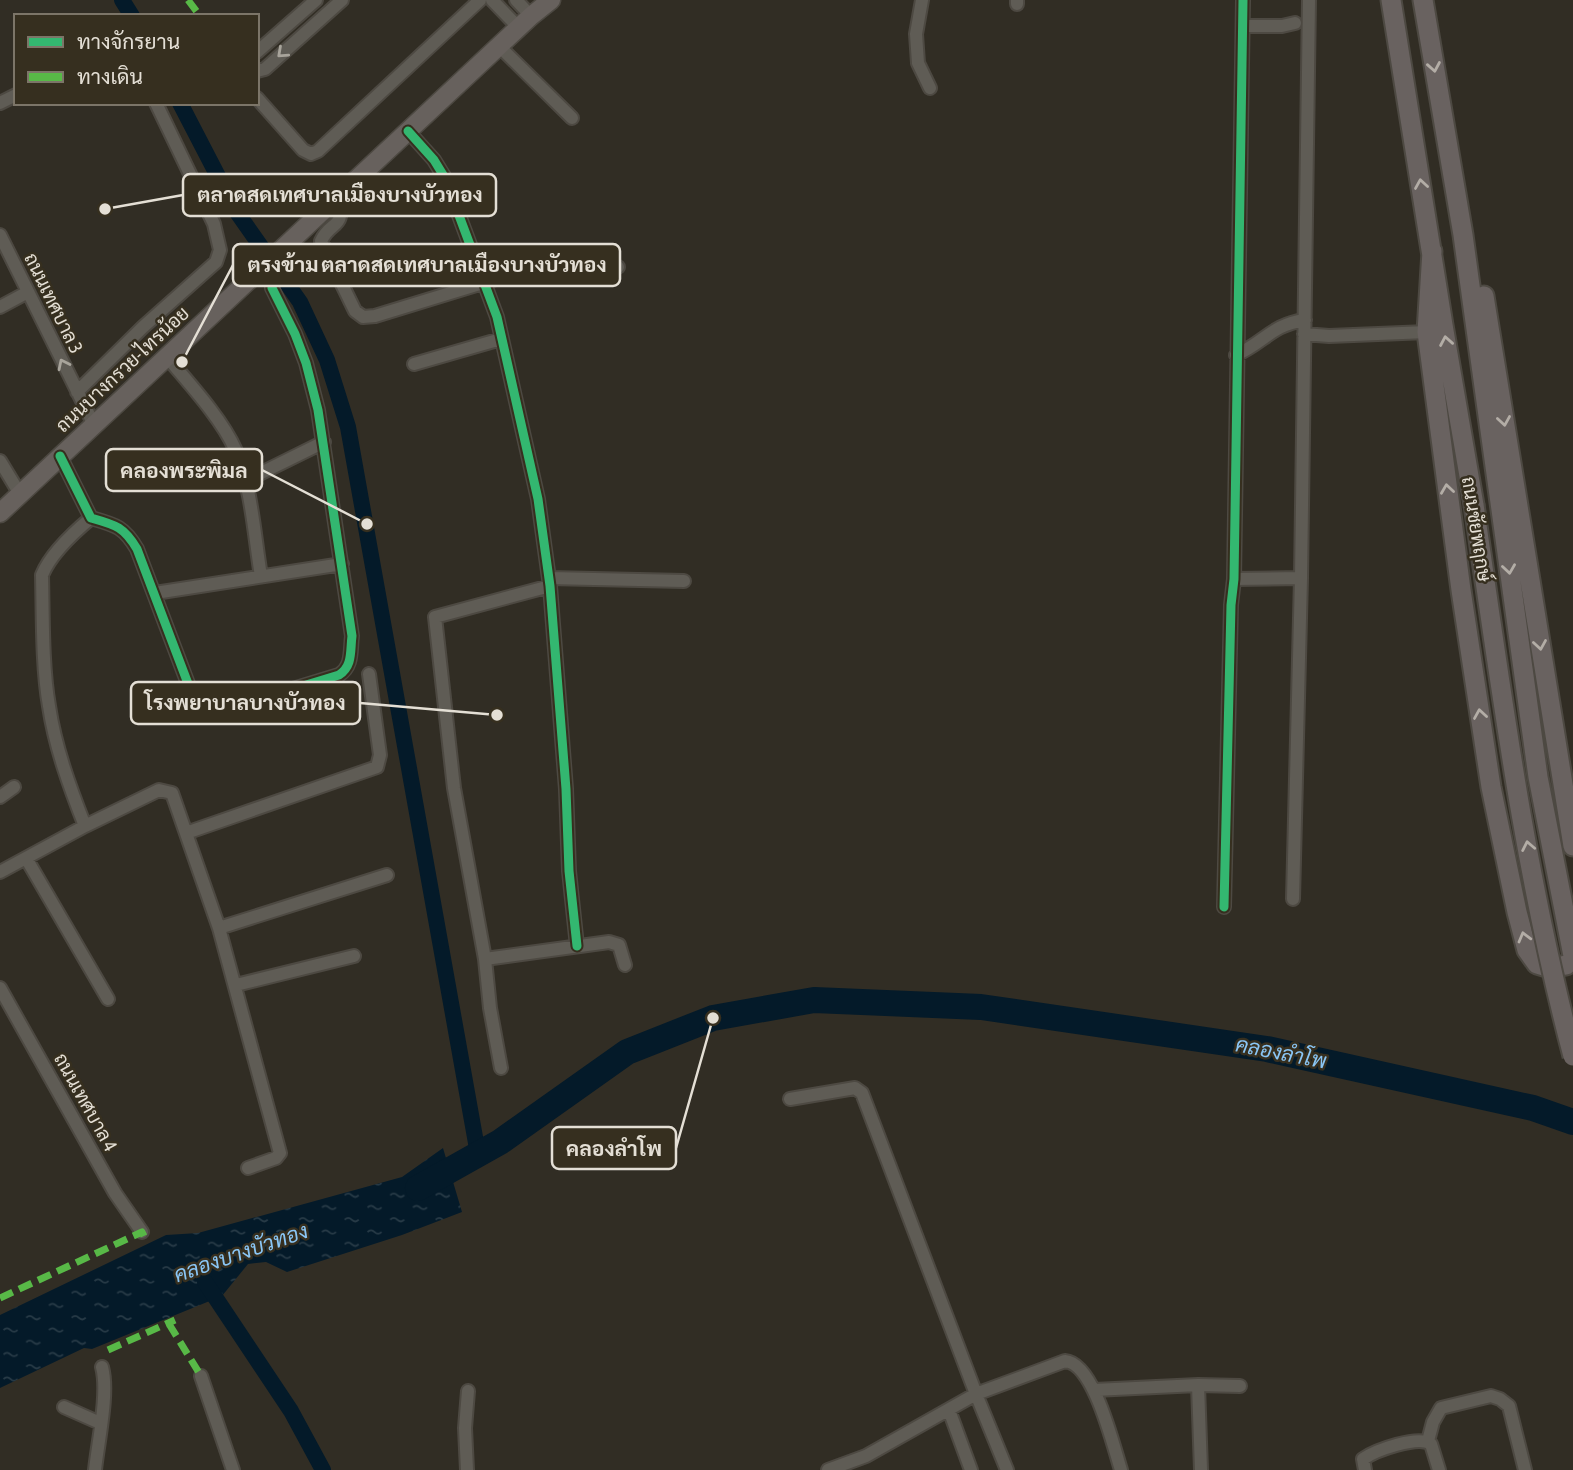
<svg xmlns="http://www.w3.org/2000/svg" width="1573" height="1470" font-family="'Asap Condensed',Sarabun,sans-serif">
  <defs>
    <pattern id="water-ripples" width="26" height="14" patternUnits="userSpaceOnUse" patternTransform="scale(1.75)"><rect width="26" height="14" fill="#041a29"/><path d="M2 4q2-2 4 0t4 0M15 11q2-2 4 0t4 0" fill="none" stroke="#283b47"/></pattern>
  </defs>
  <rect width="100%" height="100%" fill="#312d24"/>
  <path fill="url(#water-ripples)" d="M443,1148L462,1212L402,1235L287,1272L266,1262L248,1264L222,1296L92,1349L84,1348L0,1388V1315L166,1235L198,1233L402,1177Z"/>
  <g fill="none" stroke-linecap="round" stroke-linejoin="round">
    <path stroke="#041a29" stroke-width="16" d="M122,0L132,16
      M180,103L236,211L300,302L327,360L348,427L478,1154
      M205,1282L291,1411L323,1470"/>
    <path stroke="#041a29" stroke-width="26" d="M418,1188L500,1142L627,1052L713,1018L814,1000L981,1007L1267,1049L1533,1108L1573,1122"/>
    <g stroke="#4d4942" stroke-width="16">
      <path id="street" d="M492,0L519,28
        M516,0L531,16
        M922,0L916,34L918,63L930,88
        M1017,4V0
        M1243,26H1282L1295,23
        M499,46L572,118
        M257,52L316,0
        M257,71L265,69L342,0
        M257,98L303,150L311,154L318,151L480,0
        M0,103L16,95
        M408,131L434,160L445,178L497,317L538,499L550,586L566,789L569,871L577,946
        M338,197C346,231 331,219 321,241L355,311L363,317L375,316L532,268L618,267
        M0,235L94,425
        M0,307L28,292
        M1304,334L1329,336L1427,332
        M1236,355C1265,342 1271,325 1305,320
        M167,357C188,382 222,419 235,449C252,488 254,534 261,576
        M414,364L501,339
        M77,392L143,327L216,262L220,250L214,224L156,103
        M60,456L91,518C116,525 124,527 137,549L198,710L202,713L211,714L339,675C353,666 350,651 352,636L318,410L306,363L295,334L272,288
        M0,461L20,494
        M245,481L324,442
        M549,578L684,581
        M1234,579L1301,578
        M155,593L342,564
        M0,797L14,787
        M85,826C70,788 55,747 49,706C42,666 43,616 42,575C51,553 73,533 91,518
        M186,833L377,767L380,755L369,674
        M26,858L108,999
        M0,872L85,826L159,790L172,793L219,928L280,1153L276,1158L248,1168
        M1293,899L1301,578L1309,0
        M1224,907L1231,605L1234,579L1243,0
        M219,928L387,875
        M485,959L609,942L619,945L625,965
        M236,985L354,956
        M0,988L115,1193L142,1232
        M501,1068L490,1008L485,959L454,788L435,617L550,586
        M790,1099L855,1088L862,1093L976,1394L1007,1470
        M201,1376L233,1470
        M1198,1385L1201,1470
        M1094,1390L1198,1385L1240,1386
        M64,1407L100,1423
        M949,1410L971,1470
        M1428,1441L1433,1422L1441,1408L1491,1396L1500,1399L1509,1406L1525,1470
        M95,1470C98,1441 109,1393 102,1367
        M467,1470L465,1428L468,1391
        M828,1470L866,1456L976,1394L1065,1361C1094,1363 1113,1445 1121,1470
        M1365,1470L1363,1459C1376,1450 1418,1435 1431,1444L1439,1470"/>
    </g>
    <g stroke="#4d4942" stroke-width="21">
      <path id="secondary" d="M0,513L531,16L551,0"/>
    </g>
    <g stroke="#4d4942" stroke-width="23">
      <path id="primary" d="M1391,0L1443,325L1474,505
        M1423,0L1463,235L1538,777L1573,956
        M1432,251L1427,332L1461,590L1491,787L1517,912L1527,950L1537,964L1550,968L1566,965
        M1484,296L1573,846"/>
    </g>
    <use href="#street" stroke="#5f5c55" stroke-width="12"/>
    <use href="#secondary" stroke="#67615d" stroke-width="18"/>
    <use href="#primary" stroke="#696260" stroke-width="19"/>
    <g stroke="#4d4942" stroke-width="23" stroke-linecap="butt">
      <path id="primary-bridge" d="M1474,505C1501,689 1525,876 1573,1056"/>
    </g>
    <use href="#primary-bridge" stroke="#696260" stroke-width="19"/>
    <path stroke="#58b947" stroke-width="7" stroke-dasharray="14 7" stroke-linecap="butt" d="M188,0L200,16
      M0,1298L142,1232L144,1236
      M169,1324L201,1376
      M108,1350L175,1320"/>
    <g stroke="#362f1f" stroke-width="13">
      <path id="cycleway" d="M408,131L434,160L445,178L497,317L538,499L550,586L566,789L569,871L577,946
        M60,456L91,518C116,525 124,527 137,549L198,710L202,713L211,714L339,675C353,666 350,651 352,636L318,410L306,363L295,334L272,288
        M1224,907L1231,605L1234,579L1243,0"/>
    </g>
    <use href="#cycleway" stroke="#33b770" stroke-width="9"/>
  </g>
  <defs><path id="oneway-chevron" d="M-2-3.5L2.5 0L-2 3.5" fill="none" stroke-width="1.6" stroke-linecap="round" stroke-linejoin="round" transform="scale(1.75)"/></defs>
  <g stroke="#a8a49b">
    <use href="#oneway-chevron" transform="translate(282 53) rotate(138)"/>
    <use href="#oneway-chevron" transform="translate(63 364) rotate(-116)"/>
  </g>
  <g stroke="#b3ada6">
    <use href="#oneway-chevron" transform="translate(1434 67) rotate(80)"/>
    <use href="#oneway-chevron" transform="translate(1421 184) rotate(-99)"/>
    <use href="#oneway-chevron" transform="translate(1446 341) rotate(-100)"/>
    <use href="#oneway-chevron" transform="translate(1504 421) rotate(81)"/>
    <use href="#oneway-chevron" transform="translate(1447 489) rotate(-98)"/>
    <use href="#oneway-chevron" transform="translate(1509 569) rotate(82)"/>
    <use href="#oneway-chevron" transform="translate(1540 645) rotate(81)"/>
    <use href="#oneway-chevron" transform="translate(1480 714) rotate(-99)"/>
    <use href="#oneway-chevron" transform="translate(1528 846) rotate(-101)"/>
    <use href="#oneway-chevron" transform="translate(1524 937) rotate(-105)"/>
  </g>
  <g text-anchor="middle" stroke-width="5" stroke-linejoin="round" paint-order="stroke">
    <g font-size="19" fill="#e4dfd5" stroke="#362f1f">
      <text transform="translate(54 303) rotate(64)" y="7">ถนนเทศบาล 3</text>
      <text transform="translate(122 369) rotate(-43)" y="7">ถนนบางกรวย-ไทรน้อย</text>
      <text transform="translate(1477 529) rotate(81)" y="7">ถนนชัยพฤกษ์</text>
      <text transform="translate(86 1102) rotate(61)" y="7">ถนนเทศบาล 4</text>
    </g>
    <g font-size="21" font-style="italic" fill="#8ac6f5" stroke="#362f1f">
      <text transform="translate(1281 1053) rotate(11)" y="7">คลองลำโพ</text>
      <text transform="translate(241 1253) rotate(-19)" y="7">คลองบางบัวทอง</text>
    </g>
  </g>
  <path fill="none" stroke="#e4dfd5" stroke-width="2.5" d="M105 209L183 195M182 362L233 265M367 524L262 470M497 715L360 703M713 1018L676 1148"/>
  <g fill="#e4dfd5" stroke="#362f1f" stroke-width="2.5">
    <circle cx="105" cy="209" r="7"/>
    <circle cx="182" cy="362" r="7"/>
    <circle cx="367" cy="524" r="7"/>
    <circle cx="497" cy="715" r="7"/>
    <circle cx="713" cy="1018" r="7"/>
  </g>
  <g fill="#362f1f" stroke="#e4dfd5" stroke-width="2.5">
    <rect x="183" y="174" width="313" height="42" rx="7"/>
    <rect x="233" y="244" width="387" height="42" rx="7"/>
    <rect x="106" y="449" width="156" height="42" rx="7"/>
    <rect x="131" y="682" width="229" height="42" rx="7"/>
    <rect x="552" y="1127" width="124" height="42" rx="7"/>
  </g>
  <g font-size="21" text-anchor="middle" font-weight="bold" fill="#e4dfd5">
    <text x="340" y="202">ตลาดสดเทศบาลเมืองบางบัวทอง</text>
    <text x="427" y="272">ตรงข้าม ตลาดสดเทศบาลเมืองบางบัวทอง</text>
    <text x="184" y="478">คลองพระพิมล</text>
    <text x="245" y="710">โรงพยาบาลบางบัวทอง</text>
    <text x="614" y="1156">คลองลำโพ</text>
  </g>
  <rect x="14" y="14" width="245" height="91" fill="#362f1f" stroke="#7c7568" stroke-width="2"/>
  <rect x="28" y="37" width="35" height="10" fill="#33b770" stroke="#7c7568" stroke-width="2"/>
  <text x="77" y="49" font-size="21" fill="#e4dfd5">ทางจักรยาน</text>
  <rect x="28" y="72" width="35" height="10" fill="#58b947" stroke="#7c7568" stroke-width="2"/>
  <text x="77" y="84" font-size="21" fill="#e4dfd5">ทางเดิน</text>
</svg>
